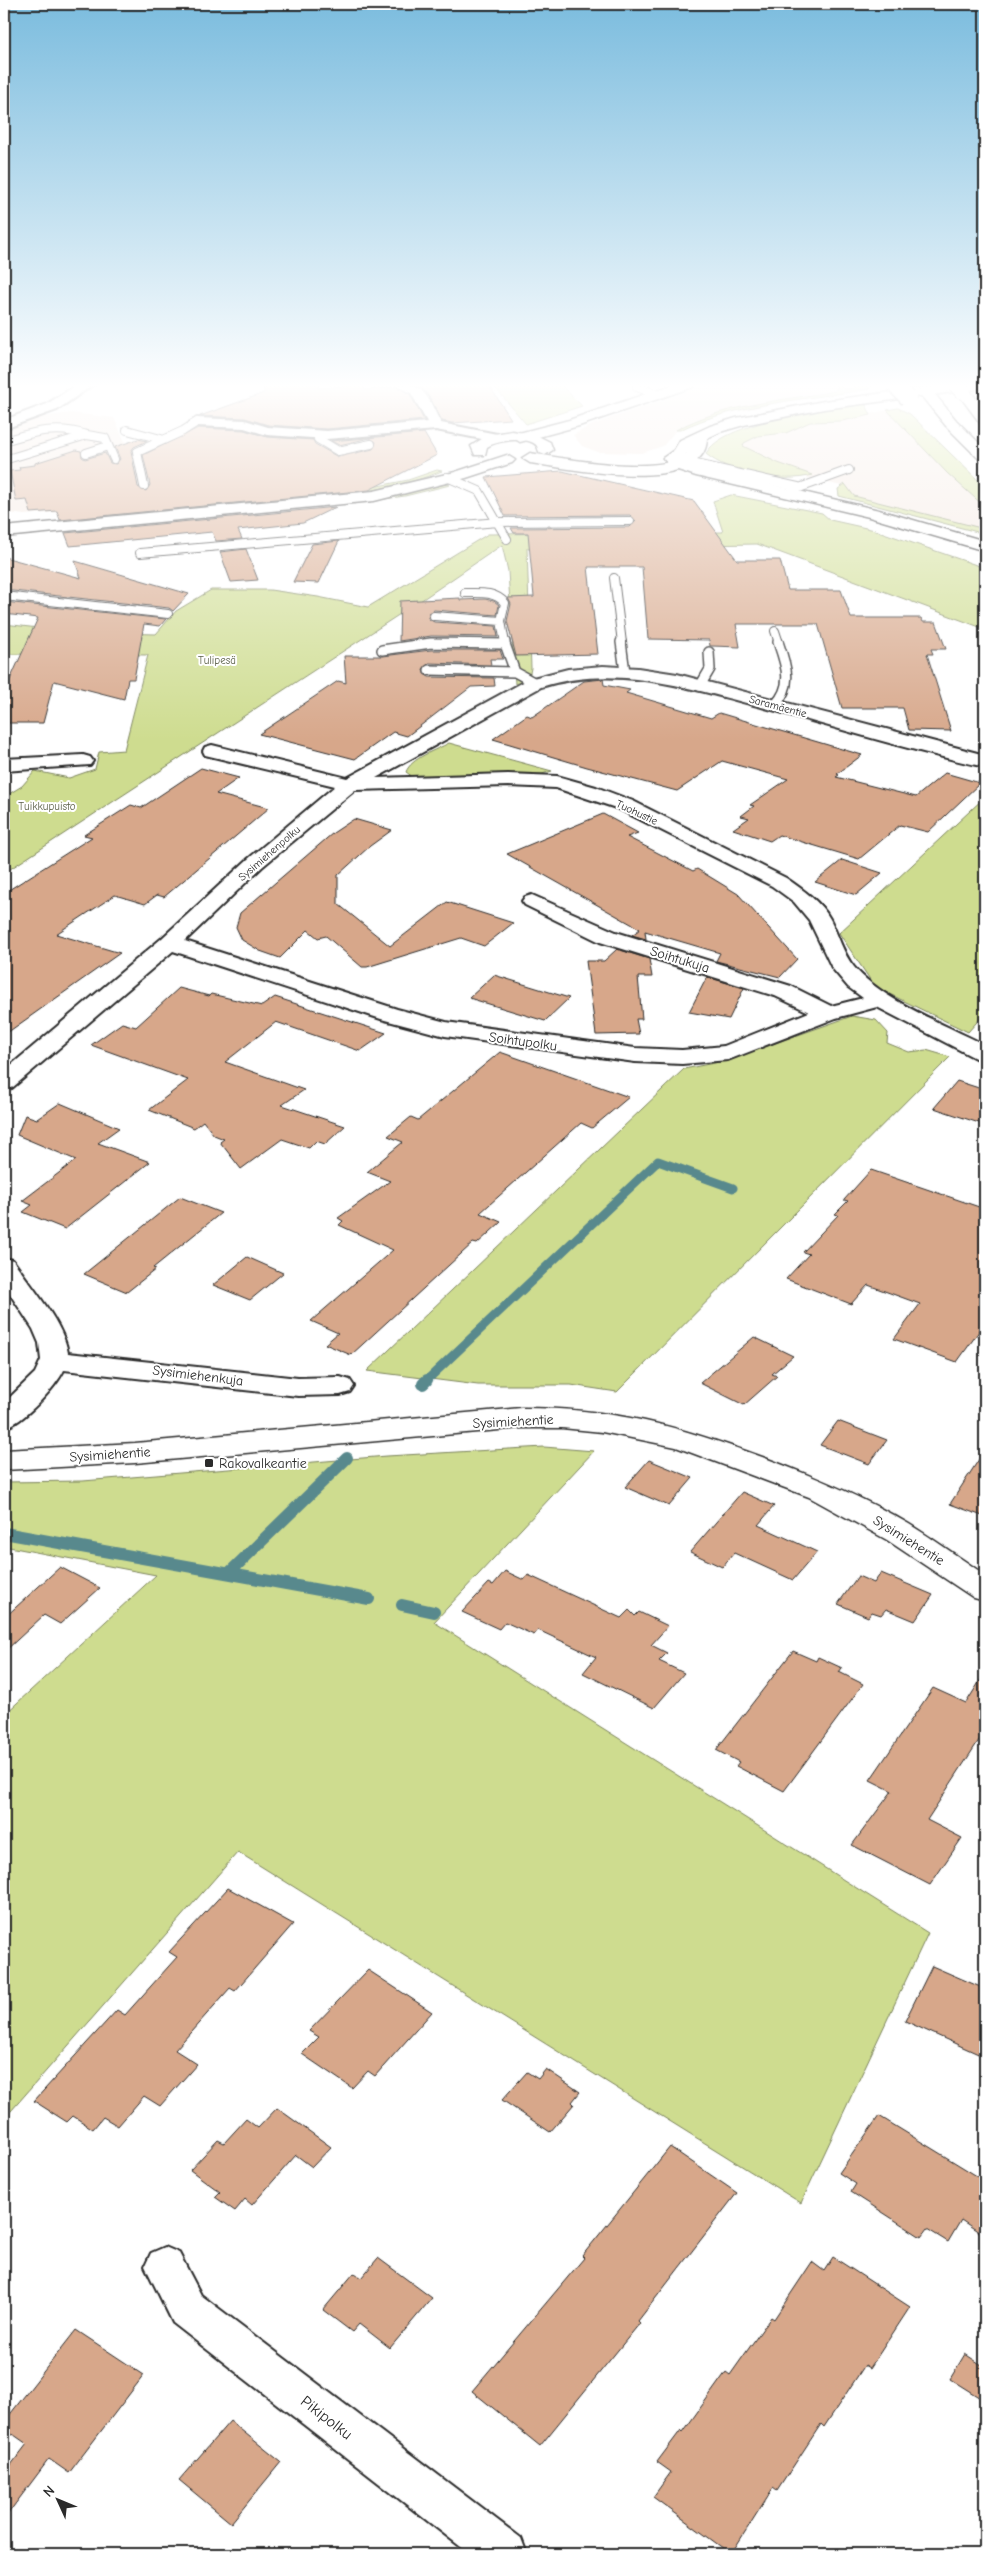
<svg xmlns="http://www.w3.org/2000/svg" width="989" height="2558" font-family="'Comic Neue',sans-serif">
  <rect width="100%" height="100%" fill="#fff"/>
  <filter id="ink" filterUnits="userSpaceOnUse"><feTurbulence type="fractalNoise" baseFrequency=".02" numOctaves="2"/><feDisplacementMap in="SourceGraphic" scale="10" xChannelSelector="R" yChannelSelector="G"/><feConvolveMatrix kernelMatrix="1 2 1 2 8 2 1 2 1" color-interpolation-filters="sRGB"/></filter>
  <g filter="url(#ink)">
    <path fill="#f3e5dc" d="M709,384H838L836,391L693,421L676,430L663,446L642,453L598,452L582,446L573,435L594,424Z
      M887,410L947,473L985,507V529L854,496L845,484L841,486L805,477L812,475L778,463L742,446L744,443L758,436L786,433L810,422L842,421Z
      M71,413L114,418L133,459L110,464L124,507L24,515L4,512V429L41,417Z"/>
    <path fill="#cedc8f" stroke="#7c845d" d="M492,384H560L582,406L526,424Z
      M847,384H869L871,385L869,389C810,399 732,404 680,430H676C720,405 786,400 836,391L838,385L845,389L865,386Z
      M860,404L866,405L871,415L842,421L810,422L786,433L758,436L744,443L743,446L778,463L812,475C784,484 728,473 706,454C721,422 826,410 860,404Z
      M898,408L910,414L985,487V507L947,473L887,410Z
      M437,470L442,471C388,493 329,496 273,501C208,507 143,513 78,518L72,517L373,487L408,480Z
      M446,484L450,485L405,496L371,501L175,521L174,519L388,497Z
      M845,484L854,496L985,529V534L839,496L838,489Z
      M731,495L822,513L830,520L875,530L985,568V629L757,544L527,548L531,668L529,678L515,684L508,571L502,545L426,597L4,873V797L22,786L35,771L69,778L95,769L99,752L124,750L148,655L4,654V624L73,632L156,634L176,611L211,590H270L318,597L368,607L488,534L723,532L713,501Z
      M449,743L552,771L542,774L413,777L406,772C411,758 436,750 449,743Z
      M985,797V1013L968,1032L875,987L839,933Z
      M852,1016L876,1020L888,1033L887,1043L909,1052L926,1050L950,1057L617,1392L571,1385H478L367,1371L684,1069L724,1061Z
      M544,1447L594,1451L434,1622L928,1933L801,2203L238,1852L4,2119V1715L156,1575L4,1546V1482L83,1481L387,1456Z"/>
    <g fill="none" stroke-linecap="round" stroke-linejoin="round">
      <path stroke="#59898d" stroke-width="9" d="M426,1381L658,1161L733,1188"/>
      <path stroke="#59898d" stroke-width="12" d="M423,1384L427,1380
        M4,1533L369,1599
        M229,1573L347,1458
        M402,1605L434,1612"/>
    </g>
    <path fill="#d7a78a" stroke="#2b2b2b" d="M263,384H319L318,388L362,385L365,390L397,387L410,394L424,420L327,429L268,425L245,418L200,416L264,393Z
      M450,384H488L511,419L452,423L442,421L430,398L418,386Z
      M198,428L244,430L267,437L313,440L315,444L338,457L373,449L376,442L370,438L339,445L331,441L424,433L437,455L369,490L60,520L57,511L31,513L27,500L16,501L10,471L20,470L19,467L35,465V463L76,450L81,451L82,457L85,459L105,453L110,463L116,464L120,459L115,447L138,439L147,441L134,447L131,451L138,487L146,491L150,485L143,455Z
      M562,471L694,501L737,560H780L788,590H841L851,618H921L923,622H936L946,649H931L933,654H927L951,731L909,730L903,708H842L818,624H736L740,647L712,646H710L709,640L648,639L642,567H588L598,654L516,656L507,621L511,604L508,598L534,597L528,533H514L511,528L630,527L636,521L630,515L505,516L486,477Z
      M336,507L303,523L238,530L242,539L216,541L212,532L70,546L65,533Z
      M339,541L319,583L293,582L312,544Z
      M246,549L258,580L231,582L220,552Z
      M4,557L81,578L75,561L189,594L173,611L169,608L4,590Z
      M460,598V600L485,599L494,601L499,605L497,615L434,610L429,613V619L434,622L496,626L498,637L431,636L399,641L400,601Z
      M4,602L166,619L160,626L144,624L134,679H128L124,699L54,681L43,723H4V693L38,618L4,614Z
      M431,650H500L503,659H490L491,665L429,663L423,669L424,674L429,677L494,678L495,686L471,687L407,736L393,732L355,759L259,734L338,681L346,683L344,656H383Z
      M603,679L604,685L630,690L626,693L711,718L719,713L862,755L837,774L839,775L836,777L916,797L945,773L980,783L928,832L900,825L859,859L779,835L770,841L733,829L749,818L741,816L754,806L750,805L788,779L722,761L677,791L587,767L493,739L527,715L532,717L584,681Z
      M201,768L239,778L216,794L269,808L164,897L157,895L145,904L115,895L56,934L120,953L4,1035V893L92,837L84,835L131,805L141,808Z
      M603,814L638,833L627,837L693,871L697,869L738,894L797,959L780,977L716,961L720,953L645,931L646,939L632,935L640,929L507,854Z
      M354,819L392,830L370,846L338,875V904L390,946L447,902L513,923L484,946L461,938L367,967H362L326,936L318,938L308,930L280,958L260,951L242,940L236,927L240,913L333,833Z
      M842,860L882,873L856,895L815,882Z
      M617,949L649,959L652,977H638L642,1019H636L639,1034L596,1035L586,961H604Z
      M494,975L569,998L545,1021L469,998Z
      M707,977L744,988L729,1019L689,1012Z
      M179,988L209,996L211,994L262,1006L275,997L386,1033L360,1051L276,1022L225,1062L304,1090L282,1105L345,1126L325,1144L316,1141L309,1148L282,1139L241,1169L220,1142L224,1139L214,1135L203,1121L194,1128L149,1110L188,1080L91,1045L122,1023L136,1027Z
      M500,1052L629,1097L592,1128L581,1123L480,1213L501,1222L477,1244L473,1243L351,1355L325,1344L338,1333L311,1321L393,1250L339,1225L343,1221L338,1218L390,1181L367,1172L403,1142L388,1136L411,1117L418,1120Z
      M957,1081L985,1090V1125L934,1108Z
      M60,1103L119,1128L98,1143L150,1162L65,1229L23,1212L32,1205L22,1201L76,1160L17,1135L25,1115L37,1119Z
      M871,1170L985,1209V1323L957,1362L894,1339L920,1304L868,1285L851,1304L786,1279L809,1254L803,1252L838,1215L835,1214L848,1201L844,1200Z
      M180,1197L221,1213L153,1268L156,1269L127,1292L84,1274Z
      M247,1257L283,1273L250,1300L213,1285Z
      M754,1337L793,1356L772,1374L777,1376L744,1405L700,1383Z
      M838,1421L887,1440L869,1464L820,1445Z
      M985,1450V1517L950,1504Z
      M649,1460L693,1478L669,1506L625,1487Z
      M742,1492L774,1506L758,1525L817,1552L793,1580L734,1553L722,1567L690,1552Z
      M60,1567L100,1588L60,1624L44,1615L4,1652V1618Z
      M505,1571L524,1580L528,1575L621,1618L629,1610L635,1616L639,1612L668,1626L651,1645L667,1653L659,1661L684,1673L654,1708L583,1673L596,1657L538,1630L534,1635L505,1622L499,1629L462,1612L489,1583L493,1585Z
      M881,1573L933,1595L915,1621L886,1609L881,1615L872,1612L868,1617L838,1604L858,1576L874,1583Z
      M793,1651L816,1661L818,1657L842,1668L839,1672L863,1684L784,1791L736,1766L739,1762L716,1750Z
      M985,1673V1731L927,1820L962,1838L930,1885L852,1845L892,1791L870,1780L933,1688L966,1703Z
      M228,1888L293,1924L235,1991L230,1988L175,2050L197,2064L160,2106L144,2096L118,2126L103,2117L93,2129L73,2116L67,2122L34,2101L117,2010L125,2015L177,1957L169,1952Z
      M932,1966L985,1989V2057L905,2021Z
      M368,1970L432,2012L375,2076L368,2071L352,2088L302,2054L319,2037L309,2031Z
      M546,2069L580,2092L572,2102L574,2104L550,2132L502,2100L527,2072L538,2079Z
      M277,2108L331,2147L312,2167L296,2155L252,2205L245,2199L235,2211L215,2197L220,2192L190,2170L218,2140L224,2143L246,2119L258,2128Z
      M879,2116L985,2181V2236L961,2220L948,2242L927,2229L921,2237L851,2192L856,2184L839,2173Z
      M670,2147L737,2193L638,2321L640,2323L540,2446L472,2391L584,2258L582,2256Z
      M833,2257L910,2307L870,2368L865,2365L824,2427L821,2424L777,2491L773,2488L731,2554L653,2497L671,2472L657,2462L681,2430L683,2432L726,2372L730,2375L771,2317L774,2319L812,2262L824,2271Z
      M378,2258L432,2298L390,2348L359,2324L352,2332L323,2310L354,2273L361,2278Z
      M76,2330L144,2375L69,2473L49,2459L4,2519V2474L27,2444L4,2428V2422Z
      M965,2354L985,2367V2401L950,2379Z
      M230,2421L281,2462L231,2523L179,2480Z"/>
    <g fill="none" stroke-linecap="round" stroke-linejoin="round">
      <g stroke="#2b2b2b" stroke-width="10">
        <path id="service-far1" d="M637,387L657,394
          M127,430L161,439
          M319,435L318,439L338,451L371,444
          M4,441C33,432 57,425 87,435
          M86,453L108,446
          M674,459L798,487
          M4,460L87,435L105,438L114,459
          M447,477L479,491L507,539
          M144,486L137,452L183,431L197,422
          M791,491L849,470
          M140,553L498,522L630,521
          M614,578L622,643
          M465,593C480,593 494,591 505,603L501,621
          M4,596L168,614
          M434,616L501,621L505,643
          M775,631L779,643"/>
      </g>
      <g stroke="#2b2b2b" stroke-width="12">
        <path id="service" d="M505,642V644
          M621,642L625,672
          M382,650L431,643L505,644L515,672
          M429,670L515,672L535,683
          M700,686L710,669L709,652
          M775,705C794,685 786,665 778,642"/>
      </g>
      <g stroke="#2b2b2b" stroke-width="4">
        <path id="minor" d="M78,384H94L57,410L4,429V420L47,404Z
          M395,384C426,382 428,399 441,423L497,434L504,438L497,442L436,430L327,439L267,435L244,428L197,426L190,422L197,418L245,420L268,427L327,431L427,422L411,393Z
          M603,666L638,668L677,674L985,755V767C911,751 838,728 765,708C691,689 617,663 541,687L376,778L508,774L557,776L596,787L633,801L786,878C802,889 821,902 830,919C838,934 843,954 854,967C883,1001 946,1025 985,1045V1061L977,1059L877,1007L836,1018L728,1060L682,1064L635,1062L445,1036L381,1019L173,951L12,1088L4,1090V1071L162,938L248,859L335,786L205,755L203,751L205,747L212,745L347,778L529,679L568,669ZM508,786L556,788L619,809L772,886L794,902L809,920L832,968L848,987L863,998L831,1006L791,986L616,932L532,895L525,897L522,901L525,905L600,942L775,996L809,1012L724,1046L682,1050L635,1048L446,1022L397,1009L185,941L262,867L355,790Z
          M83,755L90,757L93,761L90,765L4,771V759Z
          M4,1258L13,1260C30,1285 64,1324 68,1353L298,1378L340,1377L350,1380L354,1386L350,1392L340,1395L298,1396L64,1370C56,1387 22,1424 4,1428V1403L35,1373L41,1360L39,1343L33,1329L4,1285Z
          M165,2247L179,2253L201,2295L521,2538L527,2554H470L173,2323L145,2266L151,2253Z"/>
      </g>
      <g stroke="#2b2b2b" stroke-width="3">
        <path id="tertiary" d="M675,384H695L693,387L579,426L520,442L512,437L515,434L569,420Z
          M521,1408C614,1408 678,1426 765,1458C815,1477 863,1497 909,1524C935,1540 960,1558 985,1575V1601L974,1598L887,1540L809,1497L676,1447L602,1432L562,1428H521L135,1463L4,1470V1450L135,1443Z"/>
      </g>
      <g stroke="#2b2b2b" stroke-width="3">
        <path id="secondary" d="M512,431L536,435L550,442L553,450L545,455L540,453C538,451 538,448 537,446C528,435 496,441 487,447L485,455H475L471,446L488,435Z
          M699,432L707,437C708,498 565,468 530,463L522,458L530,453C563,458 662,477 686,454L691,437Z
          M507,455L515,460L512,463L466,478L374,501L4,537V527L374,491L455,472Z"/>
      </g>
      <g stroke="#2b2b2b" stroke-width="3">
        <path id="primary" d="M952,384H985V388L824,409L744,425L720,432L691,446L685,456L676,461H666L663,458L674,450L680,440L710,426L736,418L824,401Z"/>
      </g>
      <g stroke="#2b2b2b" stroke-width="3">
        <path id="motorway" d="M963,387L968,388L985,410V424L980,423L956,391Z
          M928,391L933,392L956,420L985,449V462L980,460L946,426L923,398L921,395L923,392Z
          M671,453L676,455L684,462L707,469L879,510L985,541V551L869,517L696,476L672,468L663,458Z"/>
      </g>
      <use href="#service-far1" stroke="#fff" stroke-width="8"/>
      <use href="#service" stroke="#fff" stroke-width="9"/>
      <use href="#minor" fill="#fff" fill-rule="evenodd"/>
      <use href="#tertiary" fill="#fff" fill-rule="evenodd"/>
      <use href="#secondary" fill="#fff" fill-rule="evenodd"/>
      <use href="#primary" fill="#fff" fill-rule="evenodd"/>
      <use href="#motorway" fill="#fff" fill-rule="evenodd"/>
      <g stroke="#2b2b2b" stroke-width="19" stroke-linecap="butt">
        <path id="motorway-bridge" d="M894,384L908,398
          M956,384L963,391"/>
      </g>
      <use href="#motorway-bridge" stroke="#fff" stroke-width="16"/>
    </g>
  </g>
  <linearGradient id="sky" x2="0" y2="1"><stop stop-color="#7bbcde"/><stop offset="0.52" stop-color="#fff"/><stop offset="1" stop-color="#fff" stop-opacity="0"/></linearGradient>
  <rect width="989" height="742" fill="url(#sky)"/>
  <rect fill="#2b2b2b" stroke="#fff" stroke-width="2" x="204" y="1458" width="10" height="10" rx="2.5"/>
  <g text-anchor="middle" stroke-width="4" stroke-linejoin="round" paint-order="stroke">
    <g font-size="11" fill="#5c6049" stroke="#fff">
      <text x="217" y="664">Tulipesä</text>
      <text x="47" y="810">Tuikkupuisto</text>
    </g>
    <g font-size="11" fill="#2b2b2b" stroke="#fff">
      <text transform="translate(778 706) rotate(15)" y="4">Saramäentie</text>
      <text transform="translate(637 812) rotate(25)" y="4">Tuohustie</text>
      <text transform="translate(269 853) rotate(-41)" y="4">Sysimiehenpolku</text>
    </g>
    <g font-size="14" fill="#2b2b2b" stroke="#fff">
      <text transform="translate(680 959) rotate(17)" y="5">Soihtukuja</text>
      <text transform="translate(523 1041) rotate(8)" y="5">Soihtupolku</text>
      <text transform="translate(198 1375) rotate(7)" y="5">Sysimiehenkuja</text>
      <text transform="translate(513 1421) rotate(-3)" y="5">Sysimiehentie</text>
      <text transform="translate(110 1454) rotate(-4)" y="5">Sysimiehentie</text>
      <text transform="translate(909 1540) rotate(32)" y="5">Sysimiehentie</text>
    </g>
    <g font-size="14" fill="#2b2b2b" stroke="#fff" text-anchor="start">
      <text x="219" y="1468">Rakovalkeantie</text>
    </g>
    <g font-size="16" fill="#2b2b2b" stroke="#fff">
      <text transform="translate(327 2417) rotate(38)" y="6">Pikipolku</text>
    </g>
  </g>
  <rect width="989" height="2558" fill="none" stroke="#fff" stroke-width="20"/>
  <rect x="10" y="10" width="969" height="2538" fill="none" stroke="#2b2b2b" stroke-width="2" filter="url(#ink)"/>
  <g transform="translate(58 2500) rotate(314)" stroke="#ffffff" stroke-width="4" paint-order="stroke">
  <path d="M0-4L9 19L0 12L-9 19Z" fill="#2b2b2b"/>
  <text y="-8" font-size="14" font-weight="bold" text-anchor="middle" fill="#2b2b2b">N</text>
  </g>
</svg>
